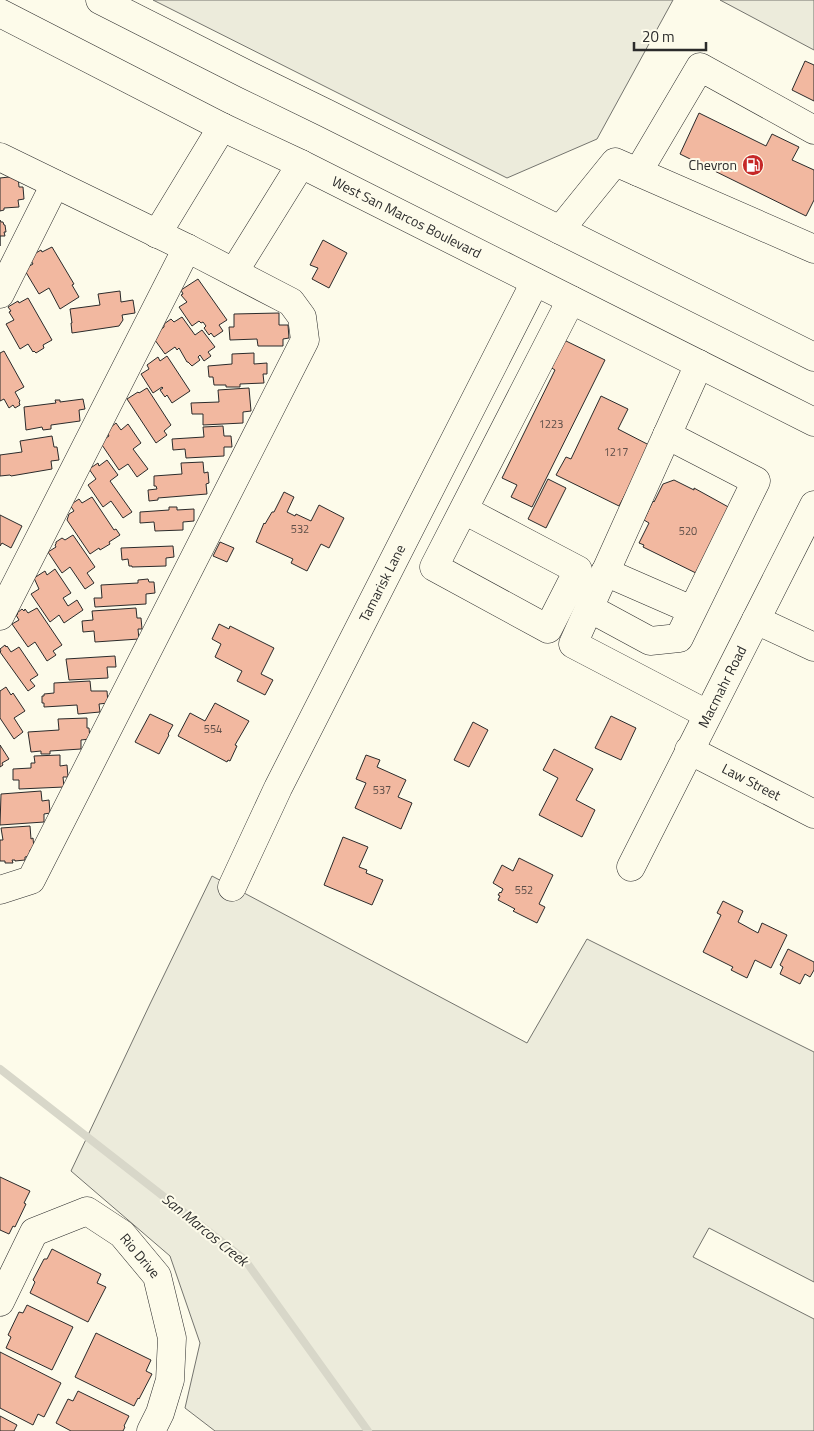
<svg xmlns="http://www.w3.org/2000/svg" width="814" height="1431" font-family="'Titillium Web',sans-serif">
  <rect width="100%" height="100%" fill="#fdfbea"/>
  <path fill="#ecebdb" stroke="#74746e" d="M153,0H673L597,139L507,178Z
    M720,0H814V50Z
    M212,876L527,1043L587,939L814,1052V1282L709,1228L693,1257L814,1319V1431H215L185,1408L200,1343L170,1256L71,1171L150,1004Z"/>
  <g fill="none" stroke-linecap="round" stroke-linejoin="round">
    <path stroke="#d8d7c9" stroke-width="8" d="M0,1069L245,1260L368,1431"/>
  </g>
  <path fill="#f2b8a0" stroke="#2b2b2b" d="M805,61L814,65V101L792,90Z
    M699,113L766,146L772,134L799,147L792,160L814,170V200L806,216L680,154Z
    M18,176L19,187H23L24,199L18,200L19,207L4,208V210L0,211V178Z
    M0,220L1,222H3L4,225H5L6,232H4L5,236H0V246Z
    M323,240L347,253L329,288L312,279L318,268L310,265Z
    M52,247L74,284L72,285L79,297L60,309L49,288L39,294L24,269L33,264L29,257L41,250L42,252Z
    M198,279L227,320L219,325L223,331L214,337L211,333L209,335L204,328L206,326L203,322L201,323L199,321L192,326L179,307L187,302L181,295L183,294L181,290Z
    M120,291L121,302L133,300L135,313L122,315L123,320L119,326L72,333L71,323H72L70,309L100,305L98,294Z
    M28,298L52,340L43,345L44,348L36,353L34,351L33,352L28,344L20,349L6,324L14,320L9,312L11,311L8,307L18,301L19,303Z
    M279,313V325H288L289,338L283,339V346H258L257,339L230,340L229,327H234V314Z
    M182,317L195,335L202,330L215,347L208,352L211,356L204,361L200,355L198,357L200,360L192,366L188,362H187L179,348L177,350L175,347L165,354L152,336L164,327V324L171,319L174,322Z
    M564,340L605,360L532,507L511,497L517,485L502,478L555,370L550,367Z
    M4,351L24,387L15,392L20,401L19,402L20,405L15,408L13,405L9,408L4,399L0,401V353Z
    M254,353V364L267,363V374H263L264,383L240,384V387H226V385H214L213,377H209L208,366L232,364V354Z
    M167,356L190,391L172,403L167,395L165,397L160,390L163,388L162,387L153,393L141,374L149,369L147,365L158,357L160,361Z
    M147,388L171,425L164,431L167,435L156,443L127,399L138,392L139,393Z
    M249,388L251,411L243,412V423L203,425V414H192L191,403L219,402L218,390Z
    M601,396L628,409L618,429L651,446L619,506L556,475L566,457L571,459Z
    M83,399L85,409L79,410L80,421L51,425V429L43,430L42,427L26,430L24,407L56,403L55,400H60V402Z
    M116,423L121,430L128,424L141,443L133,449L148,469L137,477L128,464L119,470L100,442L109,436L106,431Z
    M223,426L224,436H231L232,447H224V456L186,458L185,449L173,450L172,439L204,437L203,427Z
    M52,436L54,447H57L59,460L51,461L52,469L11,476L10,475L0,476V455L22,452L20,441Z
    M107,460L118,475L110,481L132,512L123,518L111,501L103,507L88,485L96,479L89,469L98,463L99,466Z
    M203,462L204,473L208,472L209,483L206,484L207,494L158,498V500L149,501L148,490L157,489L156,486H154V476L182,474L181,463Z
    M548,479L566,488L546,528L528,519Z
    M674,480L694,490V488L732,509L702,576L643,547L644,545L639,543L649,523L644,520L653,501L654,502L663,484Z
    M284,492L294,497L287,512L295,516L296,514L311,521L319,505L344,518L329,548L321,544L307,571L291,563L293,559L256,542L264,523L265,524L272,512H274Z
    M92,497L114,530L116,529L120,535L109,542L110,544L100,550L99,548L90,554L67,520L69,514L74,511L70,505L79,499L82,503Z
    M169,507H177V510L194,509V521L183,522V530L155,531L154,522L140,523V512L169,510Z
    M0,515L22,526L11,548L2,543L0,546Z
    M73,535L95,567L87,573L94,583L85,589L70,567L62,573L48,552L56,547L55,545L56,544V542L62,538L65,540Z
    M220,542L234,548L227,562L213,556Z
    M173,546L174,557L166,558V566L132,567V566H129L128,559L122,560L121,548Z
    M55,569L71,593L63,598L68,606L77,600L83,610L64,623L59,615L50,622L31,594L39,589L34,578L45,571L47,575Z
    M148,579L149,582H154L155,593L146,594V604L95,607L94,598H102L101,585L138,583V580Z
    M37,608L62,645L53,651L56,655L47,661L35,642L28,647L12,624L19,620L16,615L18,614L17,613L22,609L24,611L25,609L28,613Z
    M136,608L137,618H141L142,629H138L139,639L95,642L94,631L83,632L82,621L93,620L92,611Z
    M219,624L229,629L230,626L274,648L261,674L273,680L265,695L237,681L242,671L215,657L221,644L212,639Z
    M5,645L6,647L7,646L11,652L19,647L38,675L30,680L35,686L28,691L0,652L1,651L0,649Z
    M115,656L116,667H107L108,678L69,680L66,659Z
    M90,681L91,691H107L108,703L99,704L100,712L78,714L77,705L44,707V703H42V696H44V694L54,693V683Z
    M6,687L11,695L13,693L25,711L14,718L23,732L14,739L0,718V691Z
    M215,703L249,721L235,745L237,746L230,761L228,760L227,762L178,736L190,713L205,721Z
    M150,714L173,725L168,734L169,735L159,754L135,742Z
    M611,716L636,728L621,760L595,748Z
    M87,718V728H89L90,739L81,740V749L50,751V754H41V751L31,752L28,732L59,730L58,719Z
    M473,722L488,730L469,767L454,760Z
    M0,745L9,759L2,763L3,765L0,767Z
    M554,749L593,769L576,800L595,810L582,837L539,815L558,778L543,770Z
    M60,755V766L67,765L68,777H63L64,787L19,789V780H13V769L31,768V763H35L34,756Z
    M366,755L380,760L377,767L406,780L398,797L412,803L401,829L355,808L366,783L356,779Z
    M41,791L42,801L49,800L50,813L44,814V822L0,825L1,794Z
    M30,826L31,839L33,838L34,849L30,850V856L25,857V860L15,861V860H12L13,863H5V861H0V840H3L1,828Z
    M343,837L368,847L359,867L367,870L366,873L383,880L372,905L324,885Z
    M519,858L553,875L539,904L545,907L537,923L513,911L515,909L498,900L500,896L498,895L500,892L501,893L503,889L493,883L502,865L513,871Z
    M723,901L743,911L738,922L758,933L762,923L787,935L771,968L755,960L747,978L731,970L733,967L703,952L721,915L717,913Z
    M788,949L814,962V970L810,977L805,974L800,984L780,974L783,967L780,965Z
    M0,1177L30,1191L24,1203L26,1204L15,1227L13,1226L9,1234L0,1230Z
    M52,1249L101,1274L97,1283L106,1287L88,1322L30,1293L35,1282L33,1280L44,1259H47Z
    M27,1305L73,1327L52,1370L6,1348L11,1337L8,1335L19,1312L23,1313Z
    M96,1333L151,1360L146,1371L152,1374L139,1399L138,1398L134,1406L75,1377Z
    M0,1352L61,1383L44,1417L38,1414L33,1425L0,1408Z
    M78,1391L129,1416L124,1426L125,1427L123,1431H71L56,1423L68,1399L73,1401Z
    M0,1416L17,1425L14,1431H0Z"/>
  <g fill="none" stroke-linecap="round" stroke-linejoin="round">
    <g stroke="#2b2b2b" stroke-width="29">
      <g id="minor">
        <path d="M0,157L187,248L291,302L302,317L305,340L31,880L0,890"/>
        <path d="M638,172L700,67L814,130"/>
        <path d="M560,230L615,162L814,249"/>
        <path d="M157,234L222,127"/>
        <path d="M234,272L301,164"/>
        <path d="M0,294L55,184"/>
        <path d="M699,364L573,644L707,714"/>
        <path d="M464,510L578,570L548,629L434,567L571,300"/>
        <path d="M605,572L692,610"/>
        <path d="M589,608L650,641L679,638L756,481L667,435"/>
        <path d="M0,616L187,248"/>
        <path d="M756,620L814,647"/>
        <path id="s1" d="M689,750L814,814"/>
        <path id="s2" d="M631,867L814,505"/>
        <path id="s3" d="M232,887L278,788L535,282"/>
        <path id="s4" d="M0,1302L34,1232L87,1211L122,1234L157,1276L172,1338L170,1380L160,1413L151,1431"/>
      </g>
    </g>
    <g stroke="#2b2b2b" stroke-width="29">
      <g id="major">
        <path d="M100,0L248,75L326,113L814,357"/>
        <path id="s5" d="M0,13L222,127L301,164L814,422"/>
      </g>
    </g>
    <use href="#minor" stroke="#fdfbea" stroke-width="28"/>
    <use href="#major" stroke="#fdfbea" stroke-width="28"/>
  </g>
  <defs>
    <g id="fuel-disc" transform="scale(1.125)"><circle r="9.5" fill="#c62828" stroke="#fdfbea"/><path d="M-5.5-6h7V0h2V4h1.3V-2.5L3-4.5l.8-.8L6-3V5H2.5V1h-1V6h-7ZM-4.2-4.7v3.2H.2V-4.7Z" fill="#fff"/></g>
  </defs>
  <g fill-rule="evenodd">
    <use href="#fuel-disc" x="753" y="165"/>
  </g>
  <g text-anchor="middle" stroke-width="4" stroke-linejoin="round" paint-order="stroke">
    <g font-size="11" fill="#5d4e48">
      <text x="551" y="428">1223</text>
      <text x="616" y="456">1217</text>
      <text x="300" y="533">532</text>
      <text x="688" y="535">520</text>
      <text x="213" y="733">554</text>
      <text x="382" y="794">537</text>
      <text x="524" y="894">552</text>
    </g>
    <g font-size="14" fill="#2b2b2b" stroke="#fdfbea" text-anchor="end">
      <text x="737" y="170">Chevron</text>
    </g>
    <g font-size="14" fill="#2b2b2b" stroke="#fdfbea">
      <text dy="5" stroke="none"><textPath href="#s5" startOffset="455">West San Marcos Boulevard</textPath></text>
      <text dy="5" stroke="none"><textPath href="#s3" startOffset="339">Tamarisk Lane</textPath></text>
      <text dy="5" stroke="none"><textPath href="#s2" startOffset="202">Macmahr Road</textPath></text>
      <text dy="5" stroke="none"><textPath href="#s1" startOffset="70">Law Street</textPath></text>
      <text dy="5" stroke="none"><textPath href="#s4" startOffset="205">Rio Drive</textPath></text>
    </g>
    <g font-size="15" font-style="italic" fill="#2b2b2b" stroke="#fdfbea">
      <text transform="translate(205 1230) rotate(39)" y="5">San Marcos Creek</text>
    </g>
  </g>
  <path d="M634 42v8h72v-8" fill="none" stroke="#2b2b2b" stroke-width="2.5"/>
  <text x="642" y="42" font-size="15" fill="#2b2b2b" stroke="#fdfbea" stroke-width="4" paint-order="stroke">20 m</text>
</svg>
